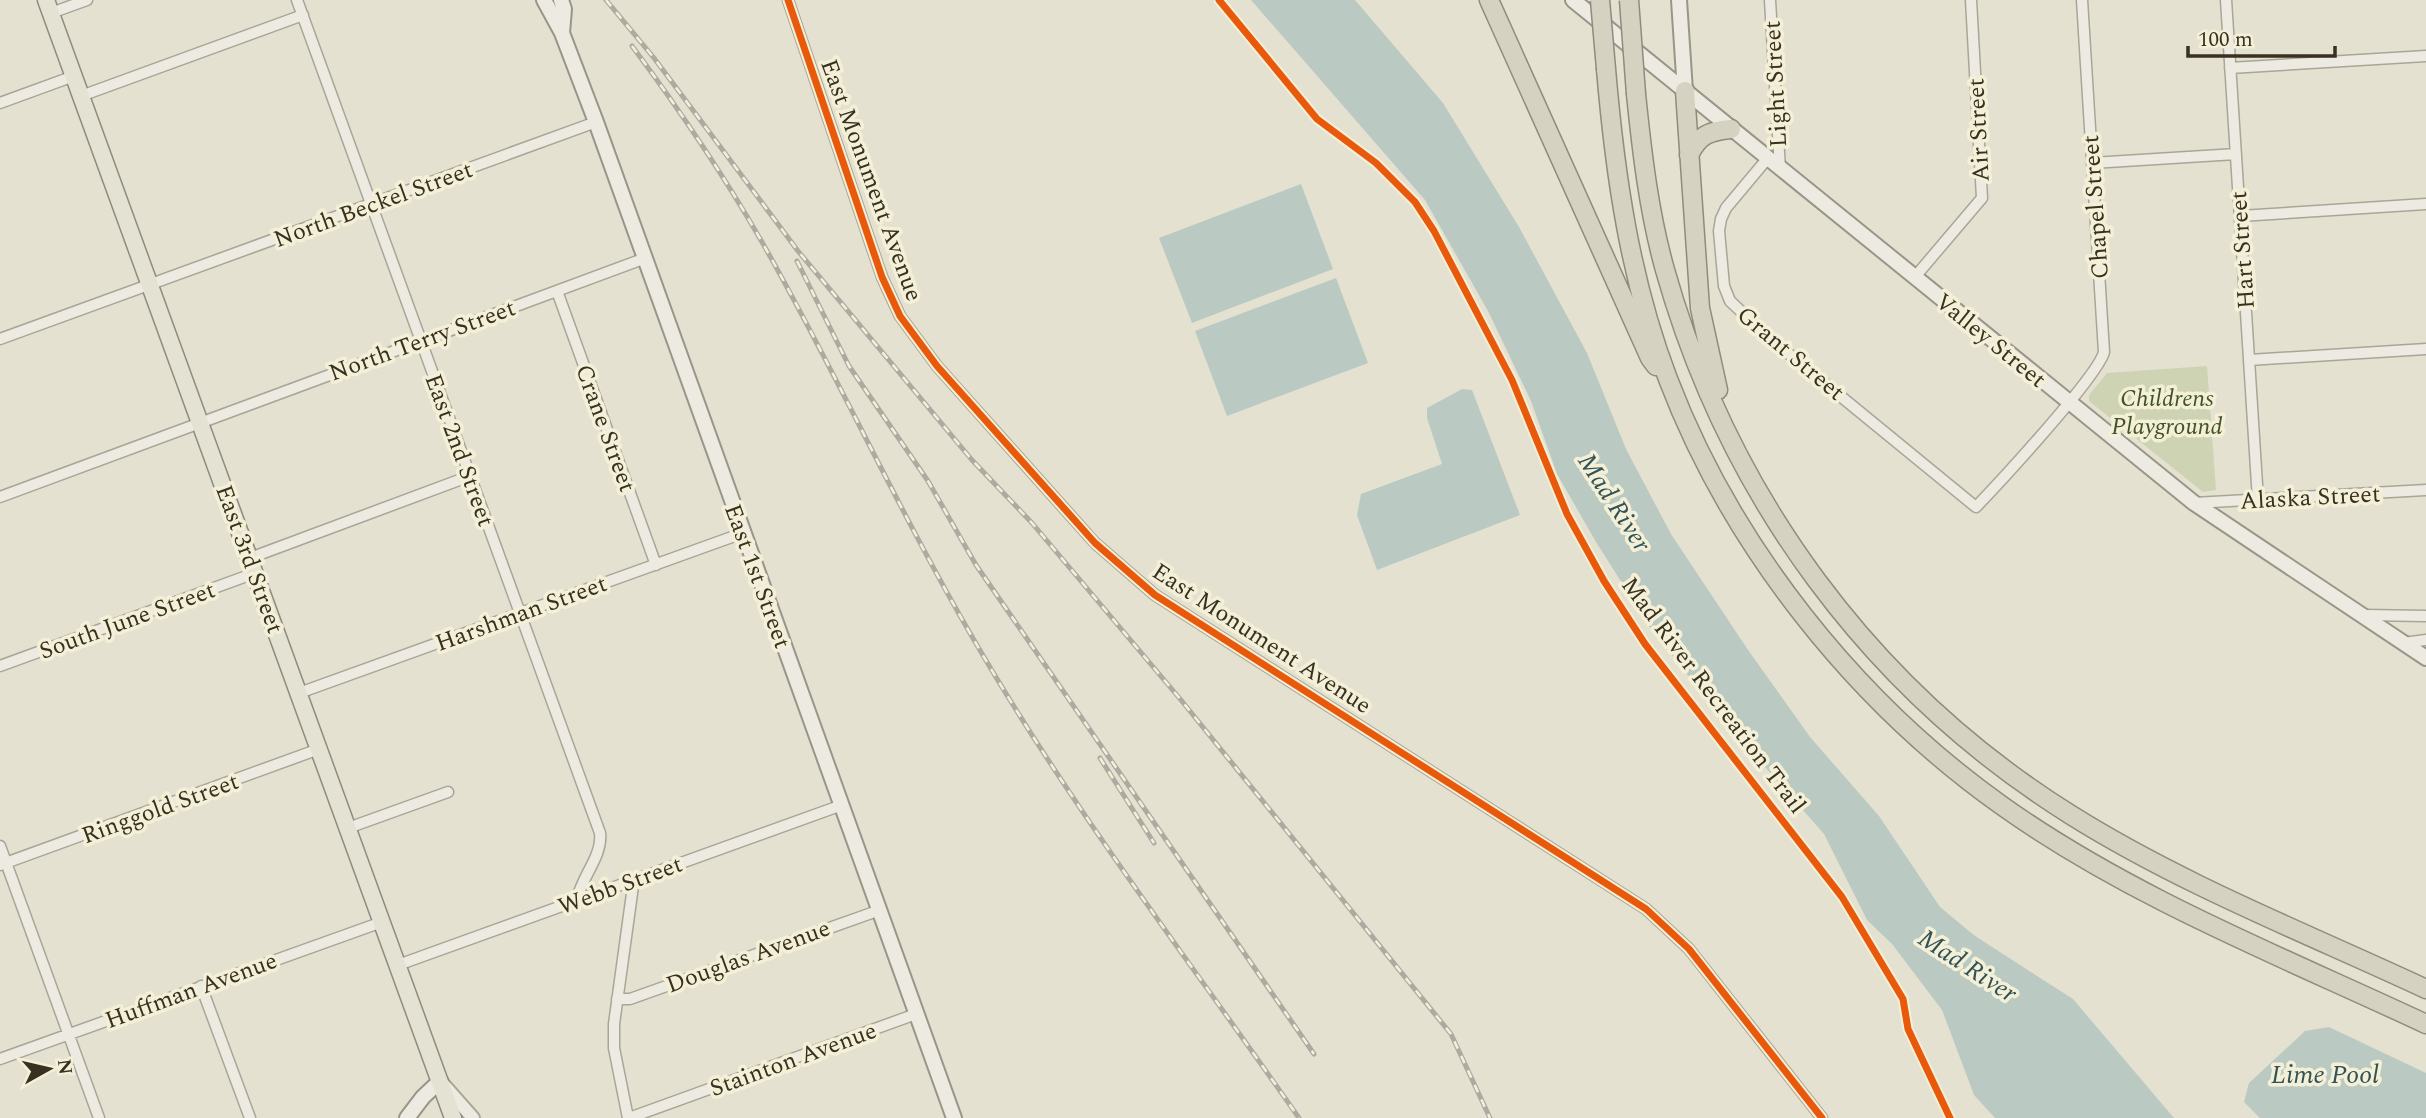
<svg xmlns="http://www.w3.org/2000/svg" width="2426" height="1118" font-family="Spectral,serif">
  <rect width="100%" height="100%" fill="#e4e1d0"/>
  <path fill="#ced4b3" d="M2207,366L2216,490L2203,492L2089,401V395L2107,373Z"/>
  <path fill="#bacac3" d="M1251,0H1355L1443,103L1519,227L1587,353L1626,449L1671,534L1746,647L1810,737L1879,816L1940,907L1975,936L2073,999L2174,1118H1995L1974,1095L1942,1010L1892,944L1867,920L1824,834L1721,717L1651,629L1596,542L1557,474L1531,401L1488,311L1425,200Z
    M1301,184L1333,269L1192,323L1159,238Z
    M1336,278L1368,363L1227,416L1195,331Z
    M1462,389L1472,390L1520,515L1377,570L1357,515L1361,494L1442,464L1427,418V408Z
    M2329,1027L2426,1073V1118H2260L2244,1102L2249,1083L2305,1031Z"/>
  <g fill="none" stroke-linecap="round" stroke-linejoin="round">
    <g stroke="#a9a698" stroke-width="13">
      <path id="minor" d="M297,0L600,833C603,856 581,877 577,900
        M788,0L882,277L900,316L937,366L1095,543L1155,595L1646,909L1689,949L1822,1118
        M1770,0L1780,169
        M2226,0L2258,500
        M51,13L87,0
        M2230,68L2426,56
        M81,96L303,15
        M0,103L74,76
        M1767,159L1726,208L1721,219L1719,231L1724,286L1730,301L1767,336L1976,507C1999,483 2098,376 2104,352L2082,0
        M2092,163L2236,154
        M2240,216L2426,204
        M1914,278L1982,198L1971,0
        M557,291L656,565
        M0,339L596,122
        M2249,360L2426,349
        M0,497L643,259
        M2194,503L2426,490
        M250,558L470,476
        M2364,615L2426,616
        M2403,643L2426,640
        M0,666L255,573
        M299,693L743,533
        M348,828L448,792
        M0,846L99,1118
        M0,865L319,749
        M398,965L842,805
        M201,986L250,1118
        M617,999H630L880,910
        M0,1059L382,922
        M628,1118L614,1048V1024L634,879
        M629,1118L916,1014"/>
    </g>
    <g stroke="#a9a698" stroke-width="16">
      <path id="tertiary" d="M443,1084L473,1118"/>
    </g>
    <g stroke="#999588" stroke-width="18">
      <path id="secondary" d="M544,0L562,33L596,122L954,1118
        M561,0L564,9L562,33
        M1573,0L2194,503L2426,658
        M1679,0L1685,91
        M407,1118L423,1097L440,1081"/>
    </g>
    <g stroke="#8f8b7f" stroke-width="19">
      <path id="primary" d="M46,0L453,1118"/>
    </g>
    <g stroke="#8f8b7f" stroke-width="21">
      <path id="motorway" d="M1489,0L1650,358L1656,366
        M1606,69C1615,175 1630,280 1668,379C1732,547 1855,701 2001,805C2130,897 2283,957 2426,1024
        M1685,91L1700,308L1718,390
        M1636,94C1642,153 1649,213 1665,270C1729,497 1871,690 2071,815C2181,884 2308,934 2426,989
        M1689,155C1699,135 1709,131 1731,129"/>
    </g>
    <use href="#minor" stroke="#eceae1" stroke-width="10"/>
    <use href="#tertiary" stroke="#eceae1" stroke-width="12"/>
    <use href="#secondary" stroke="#eceae1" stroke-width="14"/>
    <use href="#primary" stroke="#e4e2d3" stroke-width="16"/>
    <use href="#motorway" stroke="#d6d2c1" stroke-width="18"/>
    <g stroke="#adaaa1" stroke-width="5">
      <path id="rail" d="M606,0L654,58L798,251L972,460L1032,523L1181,700L1451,1034L1490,1118
        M632,46C679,109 723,174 762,242C836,372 898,510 974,640C1070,806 1189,960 1299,1118
        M797,261L849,366L928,481L976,565L1314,1054
        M1100,758L1154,843"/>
    </g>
    <use href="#rail" stroke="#f4f0d7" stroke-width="2.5" stroke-dasharray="8" stroke-linecap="butt"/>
    <g stroke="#8f8b7f" stroke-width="21" stroke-linecap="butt">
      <path id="motorway-bridge" d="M1600,0L1606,69
        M1629,0L1636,94"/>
    </g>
    <use href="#motorway-bridge" stroke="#d6d2c1" stroke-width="18"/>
    <g stroke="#f4f0d7" stroke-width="11">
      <path id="cycleway" d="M788,0L882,277L900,316L937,366L1095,543L1155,595L1646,909L1689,949L1822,1118
        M1219,0L1317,119L1376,163L1415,202L1434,231L1512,380L1567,514L1604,581L1645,644L1842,897L1903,999L1908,1029L1950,1118"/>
    </g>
    <use href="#cycleway" stroke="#e8590c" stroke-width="7"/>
  </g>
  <g text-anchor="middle" stroke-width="7" stroke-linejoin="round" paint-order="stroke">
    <g font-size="24" fill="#383021" stroke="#f4f0d7">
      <text transform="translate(1775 84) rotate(-93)" y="8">Light Street</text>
      <text transform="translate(1978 130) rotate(-93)" y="8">Air Street</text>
      <text transform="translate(872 180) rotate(70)" y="8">East Monument Avenue</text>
      <text transform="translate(373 204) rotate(-20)" y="8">North Beckel Street</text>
      <text transform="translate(2095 207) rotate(-94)" y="8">Chapel Street</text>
      <text transform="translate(2242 250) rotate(-94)" y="8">Hart Street</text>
      <text transform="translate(422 340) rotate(-20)" y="8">North Terry Street</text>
      <text transform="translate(1991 340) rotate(39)" y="8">Valley Street</text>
      <text transform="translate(1791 353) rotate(40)" y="8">Grant Street</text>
      <text transform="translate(606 428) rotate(70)" y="8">Crane Street</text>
      <text transform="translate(460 450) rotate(70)" y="8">East 2nd Street</text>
      <text transform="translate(2310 497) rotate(-3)" y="8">Alaska Street</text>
      <text transform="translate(250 559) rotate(70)" y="8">East 3rd Street</text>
      <text transform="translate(758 576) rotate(70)" y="8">East 1st Street</text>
      <text transform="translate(521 613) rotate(-20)" y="8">Harshman Street</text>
      <text transform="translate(127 620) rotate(-20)" y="8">South June Street</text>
      <text transform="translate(1262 638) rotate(33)" y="8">East Monument Avenue</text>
      <text transform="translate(1714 695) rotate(53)" y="8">Mad River Recreation Trail</text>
      <text transform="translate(160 808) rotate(-20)" y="8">Ringgold Street</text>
      <text transform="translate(620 885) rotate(-20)" y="8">Webb Street</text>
      <text transform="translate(748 956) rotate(-20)" y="8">Douglas Avenue</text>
      <text transform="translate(191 990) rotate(-20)" y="8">Huffman Avenue</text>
      <text transform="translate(793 1059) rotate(-20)" y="8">Stainton Avenue</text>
    </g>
    <g font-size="24" font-style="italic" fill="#415329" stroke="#f4f0d7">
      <text x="2167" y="406">Childrens<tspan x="2167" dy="28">Playground</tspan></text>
    </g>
    <g font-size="26" font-style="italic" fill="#315256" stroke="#f4f0d7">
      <text transform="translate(1615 502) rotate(57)" y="9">Mad River</text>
      <text transform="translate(1968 965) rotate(33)" y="9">Mad River</text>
      <text x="2325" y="1083">Lime Pool</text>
    </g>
  </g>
  <g transform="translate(49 1069) rotate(82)" stroke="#f4f0d7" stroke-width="5" paint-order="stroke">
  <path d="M0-5L12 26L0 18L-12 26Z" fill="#383021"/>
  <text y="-10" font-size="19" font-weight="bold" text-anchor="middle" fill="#383021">N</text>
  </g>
  <path d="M2188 46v10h147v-10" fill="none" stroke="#383021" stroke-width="3.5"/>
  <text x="2198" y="46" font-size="21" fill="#383021" stroke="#f4f0d7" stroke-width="5" paint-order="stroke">100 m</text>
</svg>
